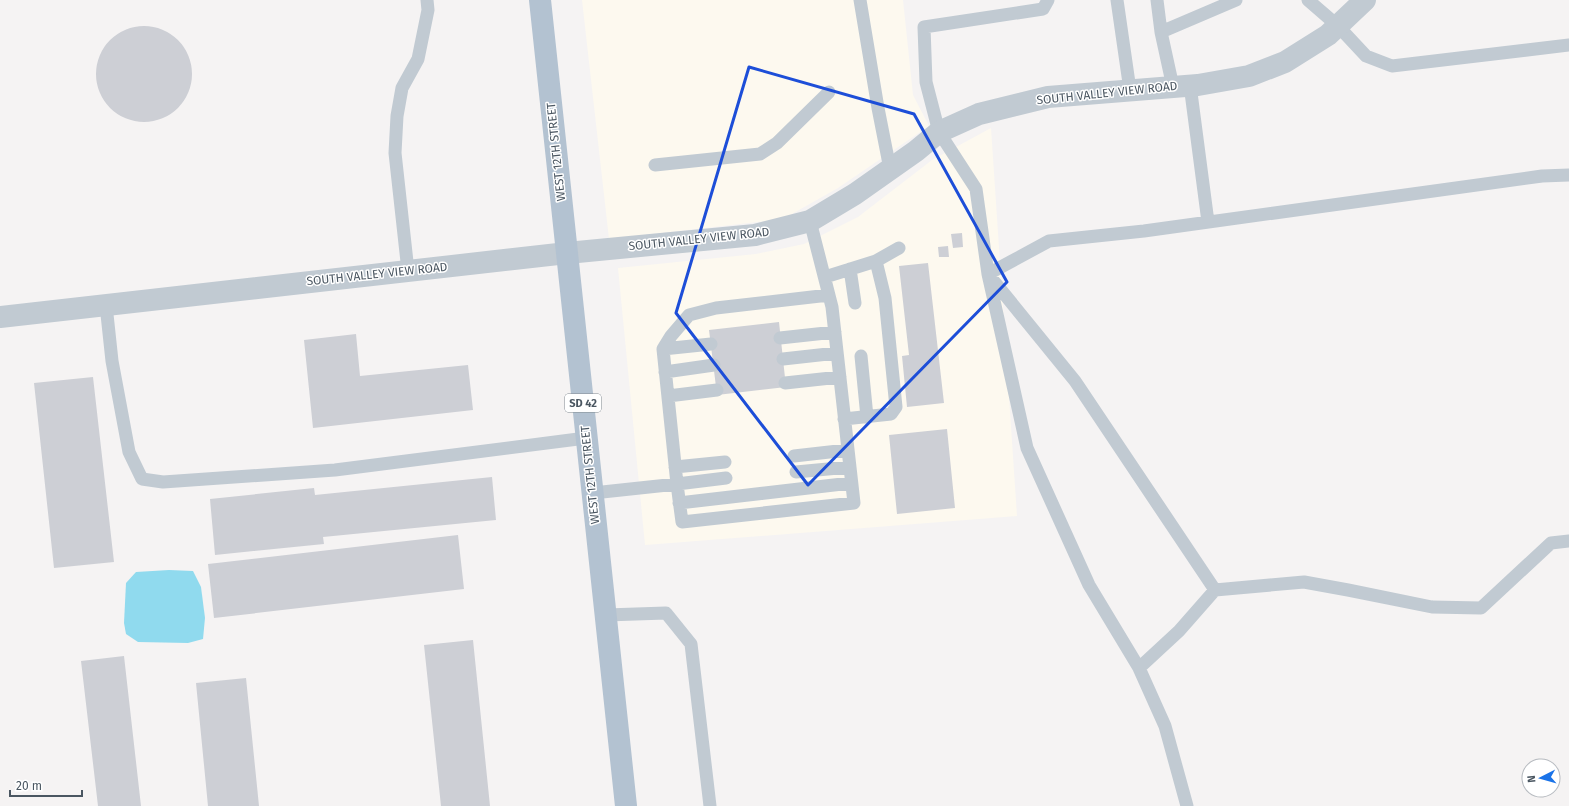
<svg xmlns="http://www.w3.org/2000/svg" width="1569" height="806" font-family="'Fira Sans',sans-serif">
  <rect width="100%" height="100%" fill="#f5f3f3"/>
  <path fill="#fdf9ef" d="M582,0H903L913,95L929,126L838,188L783,219L609,239Z
    M991,128L1017,516L645,545L618,268L756,254L804,244L858,217L932,160Z"/>
  <path fill="#90daee" d="M169,570L193,571L201,587L205,618L203,639L188,643L138,642L126,634L124,623L126,583L136,572Z"/>
  <path fill="#cdcfd5" d="M96 74a48 48 0 1 1 96 0a48 48 0 1 1-96 0Z
    M962,233L963,247L953,248L951,234Z
    M948,246L949,257H939L938,247Z
    M928,263L944,403L907,407L902,356L909,355L899,266Z
    M779,322L786,387L717,395L709,330Z
    M356,334L360,376L468,365L473,410L313,428L304,340Z
    M93,377L114,562L54,568L34,383Z
    M947,429L955,508L897,514L889,435Z
    M492,477L496,520L323,537L324,544L215,555L210,499L314,488L315,495Z
    M458,535L464,589L214,618L208,564Z
    M473,640L490,806H441L424,645Z
    M124,656L141,806H98L81,661Z
    M246,678L259,806H208L196,683Z"/>
  <g fill="none" stroke-linecap="round" stroke-linejoin="round">
    <path stroke="#c1cad2" stroke-width="13" d="M860,0L878,108L890,169
      M1048,0L1043,9L924,27L926,82L939,132L976,189L988,274L1027,448L1089,585L1139,668L1165,726L1187,806
      M1117,0L1130,90
      M1157,0L1161,32L1173,87
      M1308,0L1338,26L1366,56L1392,66L1569,45
      M1161,32L1236,0
      M1190,85L1208,222
      M655,165L760,154L777,143L829,92
      M876,261L899,248
      M850,269L855,303
      M408,271L395,153L397,116L402,88L418,59L428,10L427,0
      M825,277L876,261L885,298L896,407L891,414L844,419
      M106,305L112,361L129,452L142,479L163,482L335,470L586,438
      M780,338L835,332
      M663,349L711,344
      M861,356L867,417
      M783,359L837,353
      M665,372L714,365
      M785,383L840,377
      M668,396L717,390
      M794,456L847,450
      M675,467L725,462
      M796,472L849,467
      M726,478L677,484L663,349L671,336L689,315L716,308L829,295
      M593,493L677,484L682,522L854,503L832,307L810,221
      M679,503L851,483
      M1215,590L1075,381L988,274L1049,241L1144,231L1542,176L1569,175
      M606,615L666,613L691,644L710,806
      M1139,668L1179,631L1215,590L1304,582L1348,590L1432,607L1481,608L1551,543L1569,541"/>
    <path stroke="#c1cad2" stroke-width="22" d="M0,317L567,253L755,235L810,221L855,194L916,151L939,132L979,114L1048,97L1198,85L1249,76L1285,62L1328,35L1365,0"/>
    <path stroke="#b3c2d1" stroke-width="22" d="M540,0L626,806"/>
  </g>
  <path fill="none" stroke="#1d4ed8" stroke-width="3" stroke-linejoin="round" d="M749,67L914,114L1007,282L808,485L676,313Z"/>
  <g text-anchor="middle" stroke-width="3" stroke-linejoin="round" paint-order="stroke">
    <rect fill="#fff" stroke="#808990" stroke-width="1" x="565" y="394" width="36" height="18" rx="3"/>
    <g font-size="11" font-weight="bold" fill="#4a5661">
      <text x="583" y="407">SD 42</text>
    </g>
    <g font-size="12" fill="#4a5661" stroke="#fff">
      <text transform="translate(1107 93) rotate(-6)" y="4">SOUTH VALLEY VIEW ROAD</text>
      <text transform="translate(556 152) rotate(-96)" y="4">WEST 12TH STREET</text>
      <text transform="translate(699 239) rotate(-6)" y="4">SOUTH VALLEY VIEW ROAD</text>
      <text transform="translate(377 274) rotate(-6)" y="4">SOUTH VALLEY VIEW ROAD</text>
      <text transform="translate(590 475) rotate(-96)" y="4">WEST 12TH STREET</text>
    </g>
  </g>
  <g transform="translate(1541 778) rotate(264)"><circle r="19" fill="#ffffff" stroke="#b7bbc0"/>
  <path d="M0-3L7 15L0 10L-7 15Z" fill="#1a73e8"/>
  <text y="-6" font-size="11" font-weight="bold" text-anchor="middle" fill="#4a5661">N</text>
  </g>
  <path d="M10 790v6h72v-6" fill="none" stroke="#4a5661" stroke-width="2"/>
  <text x="16" y="790" font-size="12" fill="#4a5661" stroke="#ffffff" stroke-width="3" paint-order="stroke">20 m</text>
</svg>
